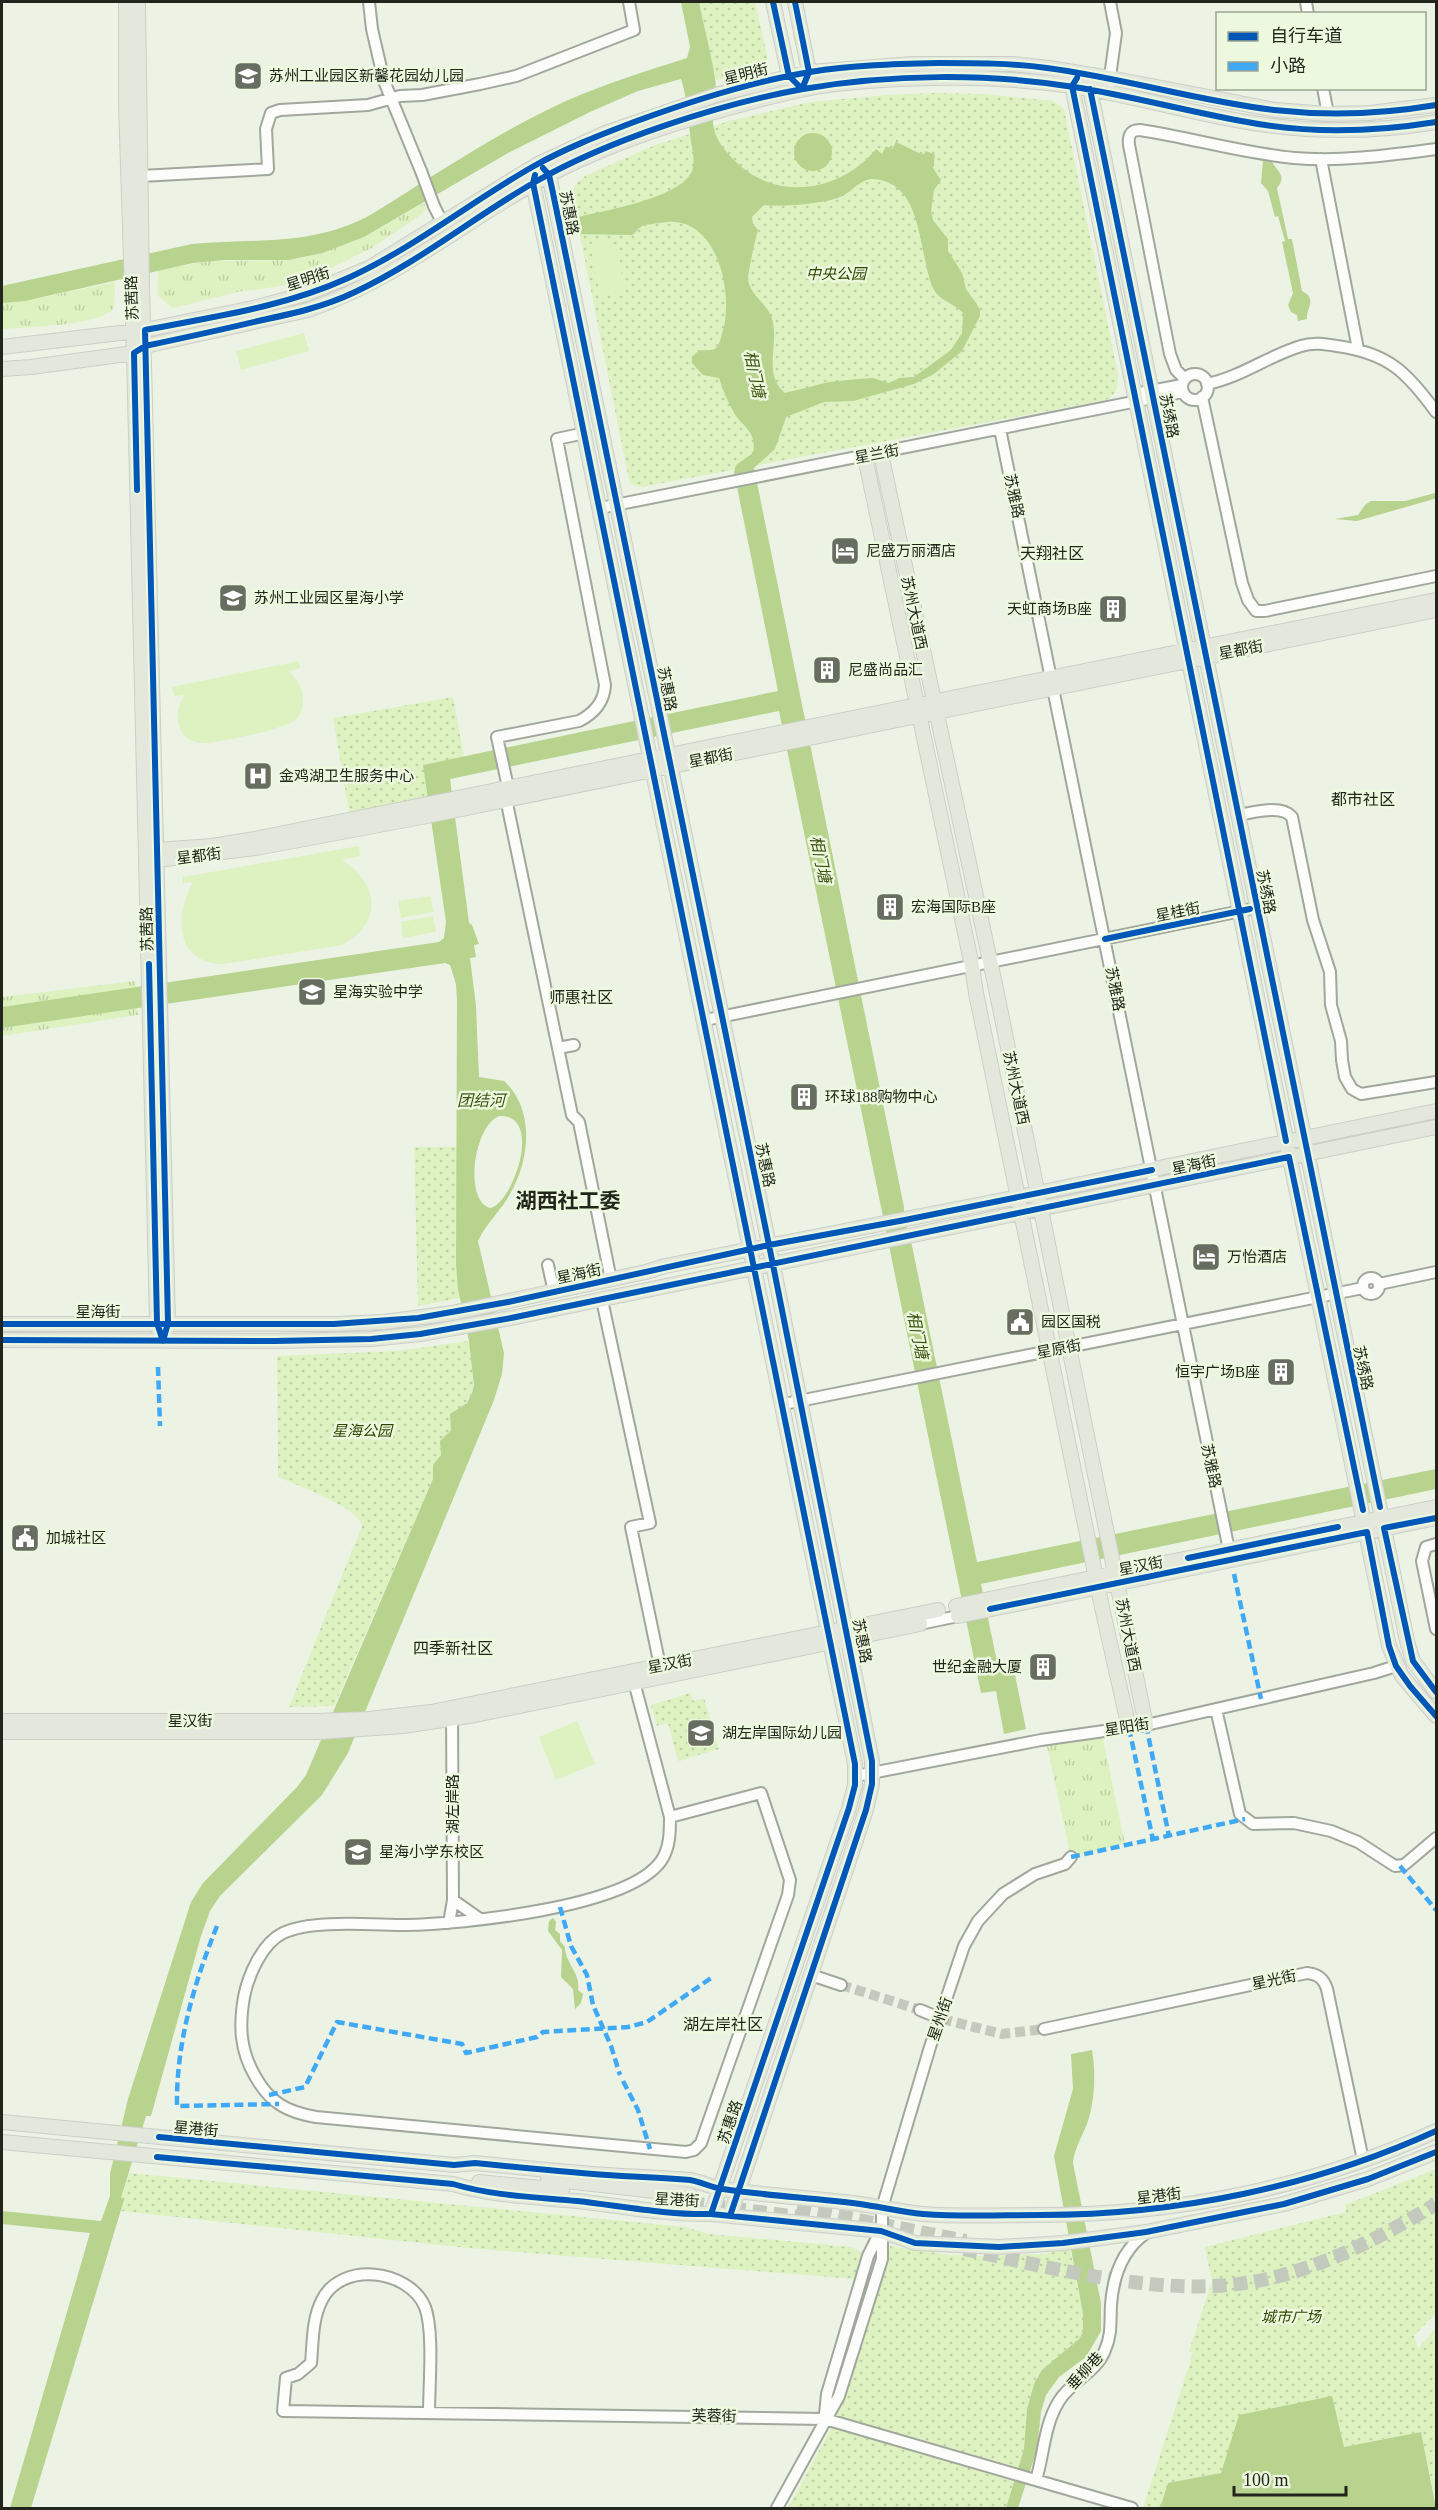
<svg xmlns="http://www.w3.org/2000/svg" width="1438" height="2510" font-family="'Times New Roman','Noto Sans SC',serif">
  <defs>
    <pattern id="grass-tufts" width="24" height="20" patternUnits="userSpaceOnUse" patternTransform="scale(1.5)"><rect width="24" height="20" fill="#ddf2c0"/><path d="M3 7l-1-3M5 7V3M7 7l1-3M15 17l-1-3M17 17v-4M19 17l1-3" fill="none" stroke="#bdcfa4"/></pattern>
    <pattern id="park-dots" width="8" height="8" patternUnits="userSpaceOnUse" patternTransform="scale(1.5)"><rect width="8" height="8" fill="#ddf2c0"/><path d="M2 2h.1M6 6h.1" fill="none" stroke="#bdcfa4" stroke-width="1.8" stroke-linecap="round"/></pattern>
  </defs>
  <rect width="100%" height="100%" fill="#ecf3e5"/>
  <path fill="url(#grass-tufts)" d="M424,203L426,208L422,214L370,249L312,277L282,286L237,292L173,308L158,296V270L209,261L289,260L305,257L364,237Z
    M115,282L114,307C104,326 24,327 2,329V303L40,298Z
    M135,981L136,988L2,1007V997Z
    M137,1007L138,1015L2,1036V1028Z
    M1102,1734L1125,1844L1064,1859L1068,1855L1069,1848L1047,1746Z"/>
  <path fill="url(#park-dots)" d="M699,2H755L767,55V66L716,80Z
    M935,93L984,94L1054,101L1064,109L1117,369C1119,382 1119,393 1106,400L657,484L643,487L632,485L629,480L572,196L575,185L585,176L653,146L729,121L810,102L887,95Z
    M453,697L464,757L423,765L429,797L349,812L333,718Z
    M414,1147H458L456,1264L460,1298L418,1306Z
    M469,1341C471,1359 480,1388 466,1403C462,1408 455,1410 450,1414L451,1430L440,1441L441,1455L433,1465V1479L334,1706L289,1707L362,1526C359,1507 296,1485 278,1477L277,1356L398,1351Z
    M690,1693L693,1701L704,1698L719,1749L678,1761L668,1723L657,1726L651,1705Z
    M1436,2169V2313L1414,2336L1419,2352L1420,2346L1436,2328V2503L1421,2432L1344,2447L1332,2397L1221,2473L1168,2483L1160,2508H1143L1193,2353L1189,2351L1212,2282L1205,2247L1346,2212L1345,2205Z
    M129,2173L685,2227L709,2234L851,2247L860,2251L861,2255L855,2279L468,2248L121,2211L124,2200L121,2199Z
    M890,2246L950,2255L976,2256L1043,2254L1070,2249L1083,2314V2332L1076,2342L1042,2370L1034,2384L1027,2409L1024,2449L1006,2508H788L834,2423Z"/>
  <path fill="#ddf2c0" d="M602,237C622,241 621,274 624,290L601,296L590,246L593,240Z
    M304,333L309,351L241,370L236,351Z
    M299,661L300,668L288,671C302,681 310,706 295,720C286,729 221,742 207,743C177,745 171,714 185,695L174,696L172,687Z
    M359,846L360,856L342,860C379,883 384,923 342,945L224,964C175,964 174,916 193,882L183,883V877Z
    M431,896L433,912L401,918L398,901Z
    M433,916L436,932L403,938L401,922Z
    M577,1721L595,1764L556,1780L539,1737Z"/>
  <path fill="#b7d38d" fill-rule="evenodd" d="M681,2H699C704,27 711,53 715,78C718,95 710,113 714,129C716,140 726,152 734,160C775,202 840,193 876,149L882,154L886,146L892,149L896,142L923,155L926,151L935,155L933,168L941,180L934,190L931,211L933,220L948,239V251L962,273L966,289L980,309V316L962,351L934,374L914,384L853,401L824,402L786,417L775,449L754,468L904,1207V1217L912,1246L977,1562L1436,1469V1489L981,1584L998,1667L1009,1666L1014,1670L1026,1729L1004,1734L996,1691L981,1693L779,711L450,779L469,923L472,925L479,944L474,945L476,957L470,958L476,1006L479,1077L504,1081C535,1109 530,1160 510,1194C501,1211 486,1223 478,1241L504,1353L502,1374L494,1400L348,1753L322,1795L220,1896L210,1911L201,1936L151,2116H146L121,2198L124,2200L31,2508H10L90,2233L2,2224V2211L101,2221L110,2196V2174L128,2099L191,1902L203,1883L297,1787L306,1775L433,1479V1465L441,1455L440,1441L451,1430L450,1414L467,1403L472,1393L474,1385L469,1341L458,1289L456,1264L457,1000L456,984L450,965L445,963L2,1028V1007L439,942L444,938L446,922L423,765L778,691L734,472L736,465L753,453C758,432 741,426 733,411C727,400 723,390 719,378L703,375L692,363V357L698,351C703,349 712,352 716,348C720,345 721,336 723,331C734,290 716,211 660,223C654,224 647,224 642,226C638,228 636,233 632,235L577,234L574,218C601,211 680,199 692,171C696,160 691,145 690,134C688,116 687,97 681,79L638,91L590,112L508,153L364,237L322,253L289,260H224L193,263L25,301L2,303V286L192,244C256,238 313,247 372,214C435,175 498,132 566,101C605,84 646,71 687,58L690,47ZM870,179C923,179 918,249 932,286C938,301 953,302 963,313L962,333L951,350L914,377L899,378L889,383L873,378L858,379L829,382L785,393C763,375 778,347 773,323C771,306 751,297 748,280C747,276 756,236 758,230L753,224L752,217L764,205C781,207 827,204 842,196C853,191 857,182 870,179ZM499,1116C545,1114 512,1205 490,1208C464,1201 473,1127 499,1116Z
    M794 152a19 19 0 1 1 38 0a19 19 0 1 1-38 0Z
    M1263,161L1272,162C1278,172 1287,176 1277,188L1288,239H1292L1302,291C1318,299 1306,308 1307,319L1298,321L1297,315L1291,312L1288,305L1293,293L1282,242L1285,241L1278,216L1275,217L1268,191L1261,183Z
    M1435,493L1436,497L1434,499L1357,521L1335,519L1358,515L1365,505L1371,501H1405Z
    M553,1918L556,1922L555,1930L560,1934V1941L565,1947C565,1963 581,1973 578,1990L583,1994L581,2003L575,2009L573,1989L561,1977L562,1950L548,1931L549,1921Z
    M1092,2050C1096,2074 1095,2100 1087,2124C1082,2137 1074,2149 1073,2163L1101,2303V2331L1086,2357L1059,2377L1046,2395L1041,2412L1037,2449L1018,2508H1006L1024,2449L1027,2409L1034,2384L1042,2370L1079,2339L1083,2332V2314L1054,2156L1073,2089L1071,2054Z
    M1332,2396L1344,2447L1421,2432L1436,2508H1160L1168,2483L1221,2473L1239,2415Z"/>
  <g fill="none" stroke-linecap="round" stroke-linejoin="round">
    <path stroke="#c3cabd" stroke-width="10" stroke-dasharray="10 5" stroke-linecap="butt" d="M841,1985L920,2010
      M942,2019L1002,2034L1044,2029"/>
    <path stroke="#c3cabd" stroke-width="14" stroke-dasharray="14 7" stroke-linecap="butt" d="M690,2203L806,2218
      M797,2208L966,2241
      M964,2249C1053,2268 1166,2299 1257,2281C1320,2269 1382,2237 1436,2204"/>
    <g stroke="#a1a79c" stroke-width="14">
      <path id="minor" d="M369,2L372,29L384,81L421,171
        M1306,2L1308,14
        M1109,84L1116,33L1110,2
        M1323,88L1328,114
        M1321,159L1358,349
        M141,176L268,169L266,129L271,113L280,110L368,105L400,96L422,95L480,84L516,76L634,30L629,2
        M434,206L442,222
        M1182 387a13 13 0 1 1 26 0a13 13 0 1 1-26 0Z
        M1185,379L1176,370L1170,354L1129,145C1128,136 1130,130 1140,130C1192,138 1242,153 1294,158C1341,162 1390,155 1436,149
        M1207,384C1241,377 1268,356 1301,346C1313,342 1325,344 1337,346C1388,353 1407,372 1436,412
        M1135,394L1182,385
        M1202,397L1242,583L1248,600L1256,611H1265L1436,576
        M1000,429L1229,1550
        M600,508L1183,392
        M508,787L497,737L579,721C595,713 604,702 605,685L557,439L585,433
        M505,794L572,1115L579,1122L611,1280
        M1238,815C1252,813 1281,804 1292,817L1313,920L1330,972L1331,1005L1341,1041L1342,1060L1345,1077L1352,1089L1361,1094L1436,1082
        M705,1020L1256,908
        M558,1048L574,1045
        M548,1265L554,1292
        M1363 1286a8 8 0 1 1 16 0a8 8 0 1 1-16 0Z
        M1379,1284L1436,1272
        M602,1300L650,1523L631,1527L660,1666
        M784,1404L1363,1288
        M1436,1544L1426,1547L1422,1561L1436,1629
        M920,1624L958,1616
        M634,1682L670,1817C670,1832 670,1848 661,1861C628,1908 461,1924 405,1925C373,1925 312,1919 283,1933C262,1943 248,1976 244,1997C239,2026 240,2050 255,2076C270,2103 287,2112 316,2117L686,2152L694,2150L701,2143L788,1895L790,1880L761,1793L670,1817
        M1216,1709L1240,1814L1253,1824L1294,1823L1331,1831L1358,1842L1395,1866L1404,1865L1436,1838
        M856,1776L1041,1740L1146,1725L1374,1673L1396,1666
        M453,1900L480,1919
        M449,1923L453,1900L452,1711
        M811,1975L841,1985
        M920,2010L942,2019
        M1044,2029L1307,1973C1318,1974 1324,1979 1327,1989L1363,2160
        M429,2413C429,2385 434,2331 425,2307C409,2269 341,2261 322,2300C312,2319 313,2342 311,2363L298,2374L286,2378L283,2411L825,2419L1132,2508
        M825,2414L827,2394L868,2256L880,2232
        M1036,2480C1044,2454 1044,2425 1059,2401C1071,2381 1097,2372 1105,2350C1112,2335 1110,2321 1111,2305C1113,2276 1122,2250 1146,2233
        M777,2508L839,2396L882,2259V2208L930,2047L964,1946L978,1921L1003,1894L1035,1874L1065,1864L1071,1857"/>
    </g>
    <g stroke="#cbcfc8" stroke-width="16">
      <path id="major" d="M126,2V104L134,353L157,1323L159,1330
        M138,2L142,284L168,1323L166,1330
        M773,2L789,76L795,82
        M795,2L809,72L807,79
        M1080,73L1072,86L1389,1646L1402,1676L1436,1716
        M1080,73L1090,89L1407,1641L1413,1661L1436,1692
        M538,164L549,175L769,1245L872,1761V1784L866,1810L730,2216
        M538,164L533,183L855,1764V1785L849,1808L711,2214
        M2,347L145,330L253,308L306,294L369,268L538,164L605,133L719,94L809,72L913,64H1013L1049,68L1110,78L1275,110L1328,114L1370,113L1436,105
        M2,369L31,367L134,353L145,346L308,310C393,281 460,225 536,182C598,147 668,124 736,106C768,97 801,88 835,84C913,76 994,75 1072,86C1133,95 1192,114 1253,123C1314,133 1376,132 1436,122
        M881,454L996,989L1146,1725
        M865,457L972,966L976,993L1103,1612L1129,1728
        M150,854L157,850L212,846L255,839L1436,600
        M148,857L157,860L256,848L427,816L1436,610
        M2,1324H334L384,1322L452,1313L646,1272L665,1266L1018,1197L1436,1111
        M2,1340L275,1341L371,1339L420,1334L511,1318L1436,1127
        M956,1606L1436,1507
        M958,1616L1436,1518
        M2,1721H318L369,1719L431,1712L938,1610
        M2,1732H319L403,1726L475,1715L920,1624
        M2,2122L454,2165L475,2163C524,2168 573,2173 622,2176C645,2177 667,2178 690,2180C702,2182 712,2188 723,2189C769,2196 815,2198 860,2204C881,2207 902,2212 923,2214C963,2217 1002,2215 1041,2215C1176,2215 1313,2187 1436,2131
        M2,2142L453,2184C493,2196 536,2197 577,2201C622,2206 666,2215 711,2214L881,2231L915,2243L999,2247L1063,2243L1146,2232L1284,2204L1368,2179L1436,2152
        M548,2179L690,2195
        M479,2182L562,2190"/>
    </g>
    <use href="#minor" stroke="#fcfdfb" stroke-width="10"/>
    <use href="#major" stroke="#e4e8dc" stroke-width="14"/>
    <g stroke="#a1a79c" stroke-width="14" stroke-linecap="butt">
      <path id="minor-bridge" d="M421,171L434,206"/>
    </g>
    <use href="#minor-bridge" stroke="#fcfdfb" stroke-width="10"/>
    <path stroke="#3fa9f5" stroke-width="4.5" stroke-dasharray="9 4.5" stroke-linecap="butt" d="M158,1367L160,1426
      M1234,1574L1261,1699
      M1146,1725L1169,1836
      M1129,1728L1153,1840
      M1071,1857L1245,1819
      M1400,1866L1436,1910
      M560,1907L571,1946L587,1975L593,2005L611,2046L620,2075
      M217,1926C194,1983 176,2044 177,2106L279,2104
      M623,2081L638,2110L650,2149
      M269,2095L305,2087L337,2022L462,2044L466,2053L537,2037L543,2032L628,2027L647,2022L714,1976"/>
    <g stroke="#edf9df" stroke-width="10">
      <path id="cycleway" d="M773,2L789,76L802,89L809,72L795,2
        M1077,78L1072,86L1286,1141
        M1090,89L1380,1507
        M543,168L549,175L553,193L769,1245L872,1761V1784L866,1810L730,2216
        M535,175L533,183L855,1764V1785L849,1808L711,2214
        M137,490L134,353L145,346C183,338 220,330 258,321C291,314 324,307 355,292C419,262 474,217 535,182C608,140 720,104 803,89C889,74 989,73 1074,87C1132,96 1189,112 1247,122C1309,134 1374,132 1436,122
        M1105,939L1250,909
        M149,964L157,1323L163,1341
        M2,1324H334L418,1318L508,1302L769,1245L905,1220L1152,1170
        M2,1340L275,1341L371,1339L420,1334L511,1318L1289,1157L1363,1510
        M163,1341L168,1323L145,330C212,317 285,307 348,278C414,248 472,201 534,166C566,148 600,135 634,122C691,101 750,82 810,72C852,65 896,64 939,63C975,63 1011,63 1047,68C1123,78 1198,101 1274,110C1328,116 1383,114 1436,105
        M1436,1518L1384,1528L1413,1661L1436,1692
        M1188,1558L1338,1527
        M990,1609L1367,1532L1389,1646L1396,1666L1410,1686L1436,1716
        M159,2137L454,2165L475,2163C524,2168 573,2173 622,2176C645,2177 667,2178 690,2180C702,2182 712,2188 723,2189C769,2196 815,2198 860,2204C881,2207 902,2212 923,2214C963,2217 1002,2215 1041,2215C1176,2215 1313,2187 1436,2131
        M157,2157L453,2184C493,2196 536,2197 577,2201C622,2206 666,2215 711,2214L881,2231L915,2243L999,2247L1063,2243L1146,2232L1284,2204L1368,2179L1436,2152"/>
    </g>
    <use href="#cycleway" stroke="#0057b8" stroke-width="6"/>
  </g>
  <defs>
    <g id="school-square" transform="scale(1.5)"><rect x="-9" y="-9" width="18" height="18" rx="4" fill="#686d62" stroke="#edf9df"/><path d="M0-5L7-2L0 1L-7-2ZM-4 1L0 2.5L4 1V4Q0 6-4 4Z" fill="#fff"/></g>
    <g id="hotel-square" transform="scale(1.5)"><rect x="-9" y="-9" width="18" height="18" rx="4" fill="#686d62" stroke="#edf9df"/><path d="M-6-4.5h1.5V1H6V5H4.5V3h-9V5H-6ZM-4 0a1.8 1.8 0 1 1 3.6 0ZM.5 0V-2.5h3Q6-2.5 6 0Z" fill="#fff"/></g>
    <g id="building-square" transform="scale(1.5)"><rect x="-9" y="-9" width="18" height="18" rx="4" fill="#686d62" stroke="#edf9df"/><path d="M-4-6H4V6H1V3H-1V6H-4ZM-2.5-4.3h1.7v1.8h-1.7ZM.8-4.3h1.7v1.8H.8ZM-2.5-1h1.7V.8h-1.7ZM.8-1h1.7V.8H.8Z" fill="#fff"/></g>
    <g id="hospital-square" transform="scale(1.5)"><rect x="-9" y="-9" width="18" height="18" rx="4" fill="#686d62" stroke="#edf9df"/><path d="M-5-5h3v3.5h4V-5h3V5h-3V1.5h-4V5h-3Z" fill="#fff"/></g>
    <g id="civic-square" transform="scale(1.5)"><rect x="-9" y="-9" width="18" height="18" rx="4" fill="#686d62" stroke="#edf9df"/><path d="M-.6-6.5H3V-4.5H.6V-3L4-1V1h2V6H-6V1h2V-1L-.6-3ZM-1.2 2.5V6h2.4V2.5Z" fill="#fff"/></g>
  </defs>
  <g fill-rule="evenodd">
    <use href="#school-square" x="248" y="76"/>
    <use href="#hotel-square" x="845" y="551"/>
    <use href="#school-square" x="233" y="598"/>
    <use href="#building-square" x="1113" y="609"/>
    <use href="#building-square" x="827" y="670"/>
    <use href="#hospital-square" x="258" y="776"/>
    <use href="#building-square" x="890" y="907"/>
    <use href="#school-square" x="312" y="992"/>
    <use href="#building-square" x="804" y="1097"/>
    <use href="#hotel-square" x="1206" y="1257"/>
    <use href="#civic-square" x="1020" y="1322"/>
    <use href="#building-square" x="1281" y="1372"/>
    <use href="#civic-square" x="25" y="1538"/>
    <use href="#building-square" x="1043" y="1667"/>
    <use href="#school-square" x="701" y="1733"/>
    <use href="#school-square" x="358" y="1852"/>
  </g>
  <g text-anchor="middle" stroke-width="5" stroke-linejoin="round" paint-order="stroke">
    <g font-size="15" fill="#21251b" stroke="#edf9df">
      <text transform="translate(746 74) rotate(-14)" y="5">星明街</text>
      <text transform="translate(569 213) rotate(79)" y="5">苏惠路</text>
      <text transform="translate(308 279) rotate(-18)" y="5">星明街</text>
      <text transform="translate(132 298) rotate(-92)" y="5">苏茜路</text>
      <text transform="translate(1169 416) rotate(79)" y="5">苏绣路</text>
      <text transform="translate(877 454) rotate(-11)" y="5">星兰街</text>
      <text transform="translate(1014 496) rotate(78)" y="5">苏雅路</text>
      <text transform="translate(914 613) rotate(78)" y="5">苏州大道西</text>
      <text transform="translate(1241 650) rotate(-11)" y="5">星都街</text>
      <text transform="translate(667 689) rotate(79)" y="5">苏惠路</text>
      <text transform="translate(711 758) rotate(-11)" y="5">星都街</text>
      <text transform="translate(199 856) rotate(-7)" y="5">星都街</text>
      <text transform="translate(1266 892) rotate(79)" y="5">苏绣路</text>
      <text transform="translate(1178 912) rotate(-11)" y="5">星桂街</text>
      <text transform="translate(147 929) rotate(-91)" y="5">苏茜路</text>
      <text transform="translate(1115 989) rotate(79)" y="5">苏雅路</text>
      <text transform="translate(1016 1088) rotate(78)" y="5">苏州大道西</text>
      <text transform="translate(765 1165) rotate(78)" y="5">苏惠路</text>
      <text transform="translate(1194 1165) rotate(-12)" y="5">星海街</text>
      <text transform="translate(579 1274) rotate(-12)" y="5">星海街</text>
      <text x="98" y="1317">星海街</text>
      <text transform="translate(1059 1349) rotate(-11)" y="5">星原街</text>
      <text transform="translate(1363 1368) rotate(78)" y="5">苏绣路</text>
      <text transform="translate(1211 1466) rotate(78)" y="5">苏雅路</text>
      <text transform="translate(1141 1566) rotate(-11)" y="5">星汉街</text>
      <text transform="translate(1128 1635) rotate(79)" y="5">苏州大道西</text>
      <text transform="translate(862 1641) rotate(79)" y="5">苏惠路</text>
      <text transform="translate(670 1664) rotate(-11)" y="5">星汉街</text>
      <text x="190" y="1726">星汉街</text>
      <text transform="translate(1127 1727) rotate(-9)" y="5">星阳街</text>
      <text transform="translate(453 1804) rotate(-90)" y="5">湖左岸路</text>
      <text transform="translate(1274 1980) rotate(-12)" y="5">星光街</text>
      <text transform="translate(940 2019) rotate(-71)" y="5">星州街</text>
      <text transform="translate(730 2122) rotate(-71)" y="5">苏惠路</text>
      <text transform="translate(196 2129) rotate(5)" y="5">星港街</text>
      <text transform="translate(1159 2196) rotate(-7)" y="5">星港街</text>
      <text transform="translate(677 2200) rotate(3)" y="5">星港街</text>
      <text transform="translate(1085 2371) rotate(-47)" y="5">垂柳巷</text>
      <text transform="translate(714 2416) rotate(1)" y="5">芙蓉街</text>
    </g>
    <g font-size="15" fill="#21251b" stroke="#edf9df" text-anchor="start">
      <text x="269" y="81">苏州工业园区新馨花园幼儿园</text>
      <text x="866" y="556">尼盛万丽酒店</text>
      <text x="254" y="603">苏州工业园区星海小学</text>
      <text x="1092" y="614" text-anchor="end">天虹商场B座</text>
      <text x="848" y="675">尼盛尚品汇</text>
      <text x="279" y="781">金鸡湖卫生服务中心</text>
      <text x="911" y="912">宏海国际B座</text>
      <text x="333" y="997">星海实验中学</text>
      <text x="825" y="1102">环球188购物中心</text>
      <text x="1227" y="1262">万怡酒店</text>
      <text x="1041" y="1327">园区国税</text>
      <text x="1260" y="1377" text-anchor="end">恒宇广场B座</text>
      <text x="46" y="1543">加城社区</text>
      <text x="1022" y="1672" text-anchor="end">世纪金融大厦</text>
      <text x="722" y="1738">湖左岸国际幼儿园</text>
      <text x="379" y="1857">星海小学东校区</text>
    </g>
    <g font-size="15" font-style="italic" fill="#2f4600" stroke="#edf9df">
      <text x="836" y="279">中央公园</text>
      <text x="362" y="1436">星海公园</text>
      <text x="1291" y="2322">城市广场</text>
    </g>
    <g font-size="16" font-style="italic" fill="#3e5512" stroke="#edf9df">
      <text transform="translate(755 374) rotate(78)" y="6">相门塘</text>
      <text transform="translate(821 859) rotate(78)" y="6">相门塘</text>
      <text x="481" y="1106">团结河</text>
      <text transform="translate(918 1335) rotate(78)" y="6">相门塘</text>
    </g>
    <g font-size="16" fill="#21251b" stroke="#edf9df">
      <text x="1052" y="559">天翔社区</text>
      <text x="1363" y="805">都市社区</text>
      <text x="581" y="1003">师惠社区</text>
      <text x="453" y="1654">四季新社区</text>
      <text x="723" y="2030">湖左岸社区</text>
    </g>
    <g font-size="21" font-weight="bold" fill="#21251b" stroke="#edf9df">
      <text x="568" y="1208">湖西社工委</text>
    </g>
  </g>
  <rect width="1438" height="2510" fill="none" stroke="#21251b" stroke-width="6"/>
  <rect x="1216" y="12" width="210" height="78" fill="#edf9df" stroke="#9ba491" stroke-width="1.5"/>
  <rect x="1228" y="32" width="30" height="9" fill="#0057b8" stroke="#9ba491" stroke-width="1.5"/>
  <text x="1270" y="42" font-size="18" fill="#21251b">自行车道</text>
  <rect x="1228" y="62" width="30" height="9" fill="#3fa9f5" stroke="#9ba491" stroke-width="1.5"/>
  <text x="1270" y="72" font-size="18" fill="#21251b">小路</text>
  <path d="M1234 2486v9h112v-9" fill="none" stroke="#21251b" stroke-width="3"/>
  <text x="1243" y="2486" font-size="18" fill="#21251b" stroke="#edf9df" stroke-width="4.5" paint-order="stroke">100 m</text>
</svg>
